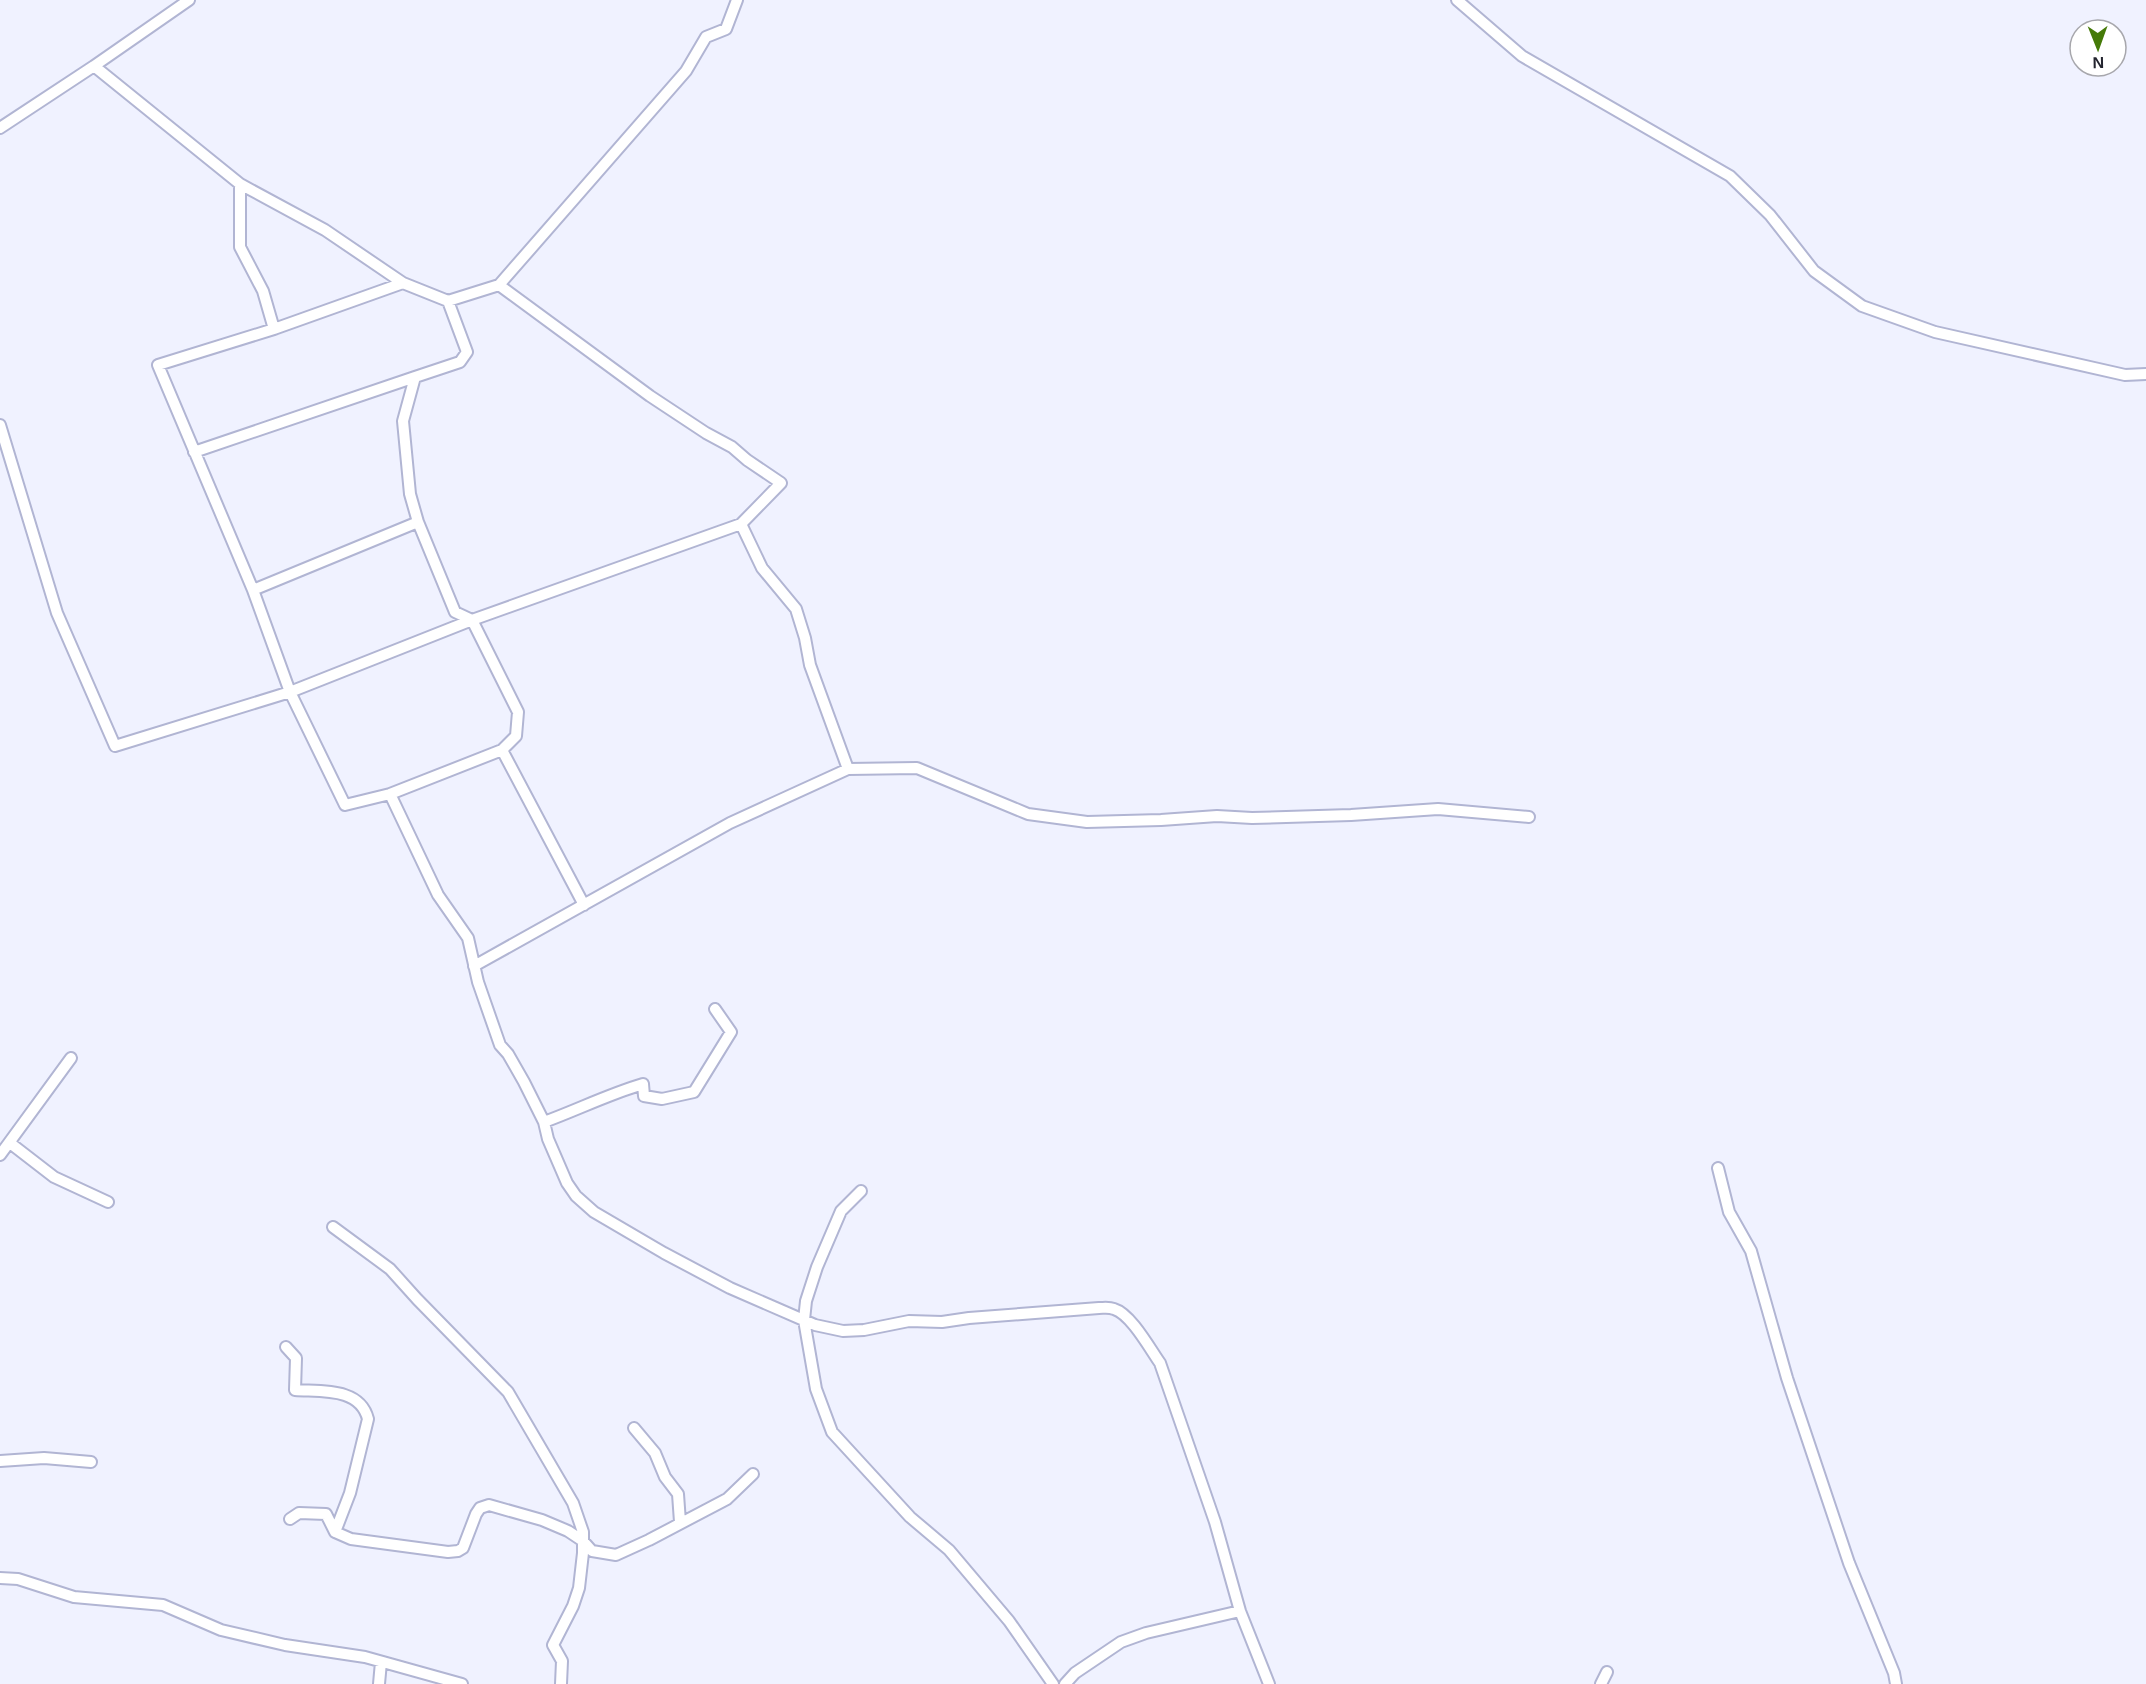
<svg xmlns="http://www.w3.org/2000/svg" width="2146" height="1684" font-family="Arial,sans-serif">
  <rect width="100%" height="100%" fill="#f0f2ff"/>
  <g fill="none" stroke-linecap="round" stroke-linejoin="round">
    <g stroke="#b1b5d3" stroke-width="14">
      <path id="minor" d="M189,0L94,66L240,184L325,230L403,283L448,301L499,285L650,396L706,433L732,447L747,460L781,483L741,524L472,620L455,612L418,522L410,494L403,421L415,377L194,452
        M1457,0L1522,56L1730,176L1770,215L1814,271L1862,306L1935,332L2125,375L2146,374
        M0,128L94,66
        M240,184V247L263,291L274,329
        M499,285L686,71L706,37L726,29L737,0
        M415,377L460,362L467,352L448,301
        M0,425L57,613L115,746L290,692L472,620L518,712L516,736L502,750L390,794
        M418,522L253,590L290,692L345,805L390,794L438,895L468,938L478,982L500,1045L508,1054L524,1082L544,1122L548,1139L567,1183L576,1196L594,1212L664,1253L730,1288L815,1325L843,1331L864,1330L909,1321L942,1322L969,1318L1099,1308C1104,1308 1109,1307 1114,1309C1131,1314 1150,1349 1160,1363L1215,1522L1240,1611L1269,1684
        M253,590L158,365L274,329L403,283
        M502,750L584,905
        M848,769L917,768L1028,814L1087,822L1161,820L1217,816L1252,818L1351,815L1438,809L1529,817
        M474,966L730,823L848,769L810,665L805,638L796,609L762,568L741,524
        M544,1122C577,1110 609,1094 643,1084L644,1096L662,1099L694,1092L731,1032L715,1009
        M10,1143L54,1177L108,1202
        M0,1155L71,1058
        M1718,1168L1729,1212L1751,1251L1787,1378L1849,1563L1894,1673L1896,1684
        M861,1191L841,1211L817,1267L806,1301L804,1320L816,1389L832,1432L910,1517L949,1550L1009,1621L1053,1684
        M333,1227L390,1269L417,1299L508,1392L573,1503L583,1532V1553L579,1588L573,1606L553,1645L562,1661L561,1684
        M286,1347L296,1358L295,1390C321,1392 360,1387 368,1419L350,1493L335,1532
        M634,1428L655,1453L665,1477L678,1494L680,1522
        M0,1461L44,1458L91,1462
        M290,1519L299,1513L326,1514L335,1532L351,1539L448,1552L458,1551L463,1548L476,1514L480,1508L489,1505L542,1520L568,1531L583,1541L592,1551L616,1555L649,1540L727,1499L753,1474
        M0,1578L18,1579L74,1597L163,1605L221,1630L285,1645L365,1657L462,1684
        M379,1684L381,1662
        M1065,1684L1075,1673L1121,1642L1146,1633L1240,1611
        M1601,1684L1607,1672"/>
    </g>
    <use href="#minor" stroke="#fff" stroke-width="10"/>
  </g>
  <g transform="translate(2098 48) rotate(179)"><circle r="28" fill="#ffffff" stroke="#a7a7ac" stroke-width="1.5"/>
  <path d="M0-4.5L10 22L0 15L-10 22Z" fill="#457a08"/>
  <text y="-9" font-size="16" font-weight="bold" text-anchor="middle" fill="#23242f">N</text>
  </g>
</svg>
